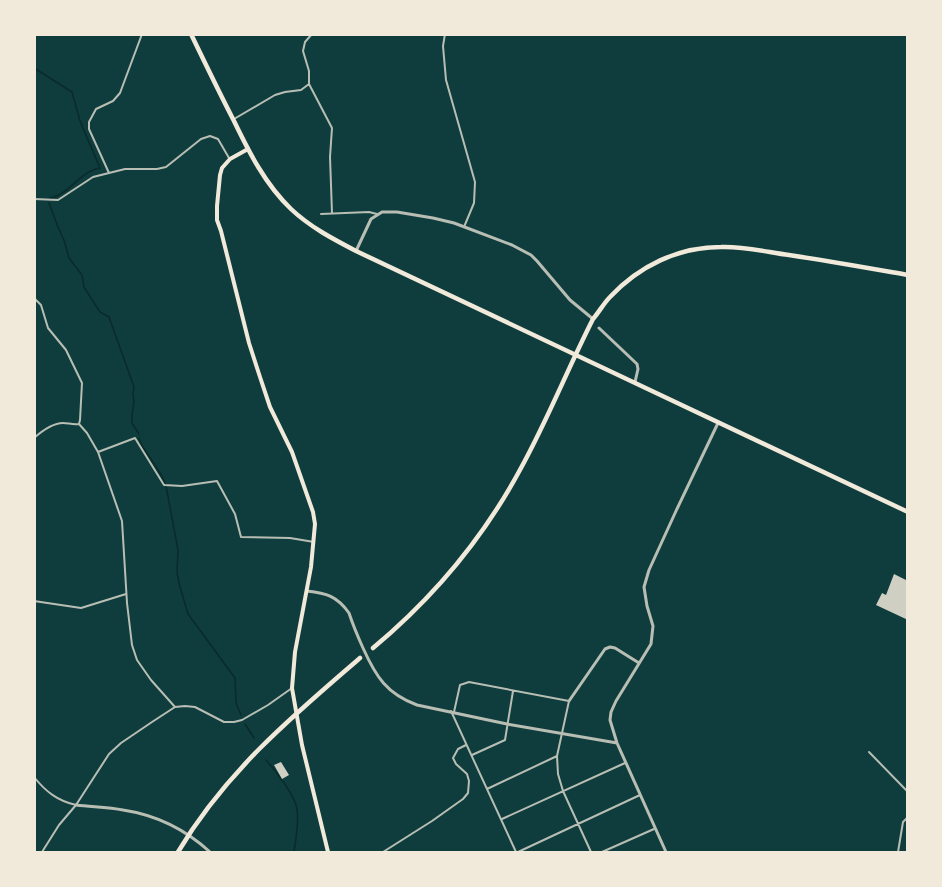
<svg xmlns="http://www.w3.org/2000/svg" width="942" height="887" font-family="'PT Sans Narrow',sans-serif">
  <rect width="100%" height="100%" fill="#0f3d3e"/>
  <g fill="none" stroke-linecap="round" stroke-linejoin="round">
    <path stroke="#0a2a2b" stroke-width="1.5" d="M34,68L72,92L80,121L100,168C97,169 94,169 91,171C76,178 67,195 50,198
      M49,203L58,227L64,240L69,258L82,275L84,287L100,312L109,317L134,387L133,394L134,402L132,415V423L139,434
      M139,438L141,444L162,476L165,483
      M166,486L178,550L177,573L180,587L188,614L235,678L236,703L241,715
      M245,724L254,738
      M266,760C275,770 295,795 297,809C299,822 296,839 294,852"/>
  </g>
  <path fill="#cfcfc3" d="M894,574L908,581V620L876,605L882,593L886,595Z
    M281,762L289,775L282,779L274,765Z"/>
  <g fill="none" stroke-linecap="round" stroke-linejoin="round">
    <path stroke="#b8beb3" stroke-width="2" d="M312,34L305,42L303,51L309,71V84L332,128L330,157L332,213
      M445,34L443,46L446,80L475,182L474,203L464,227
      M234,119L275,95L285,92L301,90L309,84
      M109,173L89,129V122L96,109L113,101L120,93L142,34
      M34,199L58,200L93,177L125,169H157L166,167L201,139L210,136L218,139L229,158
      M321,214L369,212L377,214
      M34,298L41,305L48,328L66,350L82,383L80,420L79,424
      M34,438C42,431 52,423 63,423C68,423 73,425 79,424L87,433L98,452L122,521L127,603L132,645L137,660L151,680L175,707
      M98,452L135,438L164,485L182,486L217,481L235,514L241,537L290,538L314,542
      M34,601L81,608L126,594
      M451,711L516,852
      M454,712L460,685L469,682L569,701L557,756L558,774L563,791L591,852
      M869,752L908,792
      M472,755L505,740L513,691
      M34,777C46,792 58,801 76,805
      M487,789L557,756
      M502,819L625,763
      M42,852L59,825L76,805L109,754L121,743L152,722L175,707L185,706L195,707L224,722H234L242,720L268,705L292,688
      M383,852L432,821L463,799L468,793L469,781L467,774L456,764L453,758L458,749L466,745
      M518,852L640,795
      M602,852L654,829
      M898,852L903,822L908,817"/>
    <path stroke="#b8beb3" stroke-width="3" d="M356,251L371,219L382,212H397L433,218L454,223L512,245L531,255L537,261L570,300L593,319
      M599,328L637,364L638,369L635,382
      M307,591C326,593 337,596 349,613C353,625 358,637 363,648C376,677 387,694 417,705L507,724L617,743
      M569,701L605,649L610,647L615,648L639,663
      M76,805C92,807 108,807 123,810C156,815 186,830 210,852
      M666,852L617,743L610,720L611,712L616,701L651,644L653,626L647,606L644,587L649,570L676,511L718,423"/>
    <path stroke="#f1e9da" stroke-width="4" d="M248,149L230,159L222,168L220,175L217,206V220L221,231L249,343L260,377L270,407L292,452L313,512L315,524L311,567L295,652L292,688L302,745L328,852"/>
    <path stroke="#f1e9da" stroke-width="4.5" d="M191,34C205,63 219,92 234,121C249,152 265,184 291,209C310,227 333,239 356,251L908,512
      M373,648C433,598 484,537 521,468C548,419 568,368 593,319C599,312 604,303 610,297C639,266 678,247 721,247C743,246 767,252 789,255C829,261 868,268 908,275
      M178,852C225,773 291,717 360,658"/>
  </g>
  <rect width="942" height="887" fill="none" stroke="#f1e9da" stroke-width="72"/>
</svg>
